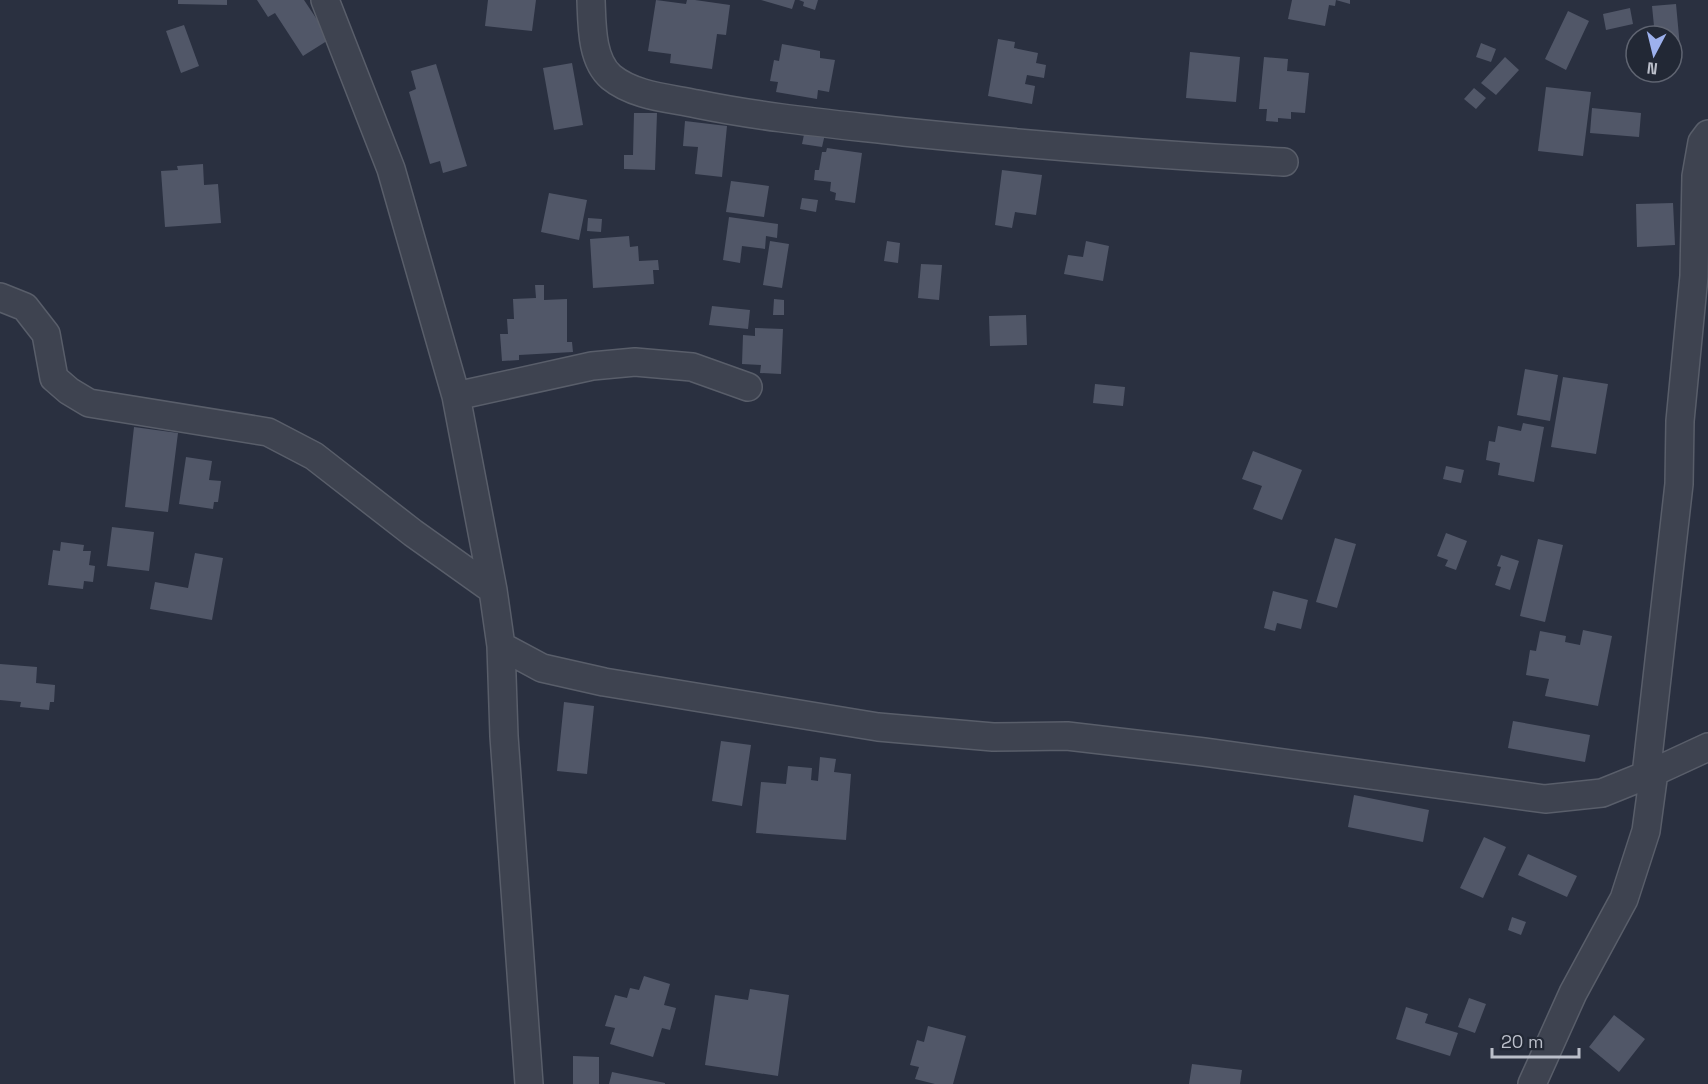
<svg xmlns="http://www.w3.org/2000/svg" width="1708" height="1084" font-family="'Space Grotesk',sans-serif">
  <rect width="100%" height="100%" fill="#2a3040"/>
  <path fill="#515768" d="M178,0H227V5L178,4Z
    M257,0H304L330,39L303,56L275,13L268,17Z
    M488,0H536L532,31L485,26Z
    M656,0L686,4L687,0H695L730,5L726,35L717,34L712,69L670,63L671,54L648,51Z
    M761,0H795L792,9Z
    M799,0H818L815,10L803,6L804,2Z
    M1292,0H1336L1335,6L1329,5L1325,26L1288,19Z
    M1336,0H1350V4Z
    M1676,4L1680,47H1672V36H1655L1652,6Z
    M1630,8L1633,24L1606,30L1603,14Z
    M1568,11L1589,21L1566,70L1545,59Z
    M184,25L199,66L181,73L166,31Z
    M998,39L1015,42L1014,48L1038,53L1036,63L1046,65L1044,78L1027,75L1025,84L1035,86L1032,104L988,96Z
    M1481,43L1496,49L1491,62L1476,57Z
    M782,44L820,51V58L835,60L829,92L818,90L817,99L776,92L778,82L770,81L774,60L779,61Z
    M1190,52L1240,57L1236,102L1186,98Z
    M1264,57L1288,59L1287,71L1309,73L1305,113L1291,112V119L1278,118V122L1266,121L1267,109H1259Z
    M1505,57L1519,70L1496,95L1481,83Z
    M572,63L583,125L554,130L543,68Z
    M436,64L467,166L443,173L440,161L430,164L409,92L416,89L411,71Z
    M1546,87L1591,92L1583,156L1538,151Z
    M1474,88L1486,98L1476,109L1464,99Z
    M1592,108L1641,113L1639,137L1590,133Z
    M634,113H657L655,170L624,169V155H633Z
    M685,121L727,126L722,177L695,174L698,147L683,146Z
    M805,130L825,134L822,147L802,144Z
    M827,148L862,153L855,203L835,200L836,193L830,191L831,182L814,180L815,170H819L822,152H826Z
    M203,164L204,185L218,184L221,223L165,227L161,171L178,170L177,166Z
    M1002,170L1042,175L1036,215L1015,212L1012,228L995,225Z
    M731,181L769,186L764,217L726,212Z
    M549,193L587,200L579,240L541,232Z
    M802,198L818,200L816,212L800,209Z
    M1673,203L1675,245L1637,247L1636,204Z
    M729,217L778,224L777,238L766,236L765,249L742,246L740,263L723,260Z
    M588,218L602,219L601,232L587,231Z
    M629,236L630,247L638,246L639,261L658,260L659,270H653L654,284L593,288L590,239Z
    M770,241L789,244L782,288L763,285Z
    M887,241L900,243L898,263L884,261Z
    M1086,241L1109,246L1103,281L1064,274L1068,255L1083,257Z
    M921,264L942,265L939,300L918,298Z
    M535,285H544V300L567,299V342H572L573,352L519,355V360L502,361L500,334H508L507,319H514L513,299L536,298Z
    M774,299L784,300V315H773Z
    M712,306L750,310L748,329L709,325Z
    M1026,315L1027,345L990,346L989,316Z
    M755,328L783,329L781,374L760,373L761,365L742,364L743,335L755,336Z
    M1525,369L1558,375L1550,421L1517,415Z
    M1563,377L1608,384L1596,454L1551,447Z
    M1095,384L1125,387L1123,406L1093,403Z
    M1523,423L1544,427L1534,482L1498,475L1500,463L1486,460L1489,441L1495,442L1498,426L1521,431Z
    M134,427L178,433L168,512L125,507Z
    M1253,451L1302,470L1282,520L1253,509L1262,486L1242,479Z
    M186,457L212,461L209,480L221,481L218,502H214L213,509L179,504Z
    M1446,466L1464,470L1461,483L1443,479Z
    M112,527L154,532L149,571L107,566Z
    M1446,533L1467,541L1456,570L1445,566L1448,560L1437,556Z
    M1335,538L1356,544L1337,608L1316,602Z
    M1538,539L1563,545L1545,622L1520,616Z
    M61,542L84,545L83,551H91L89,565L95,566L93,582L84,581L83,589L48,585L53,550L60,551Z
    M195,553L223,558L212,620L150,609L155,582L188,588Z
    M1501,555L1519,561L1510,590L1495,585L1501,567L1497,566Z
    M1273,591L1308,600L1301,629L1277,623L1275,631L1264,628Z
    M1583,630L1612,636L1598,706L1545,696L1549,679L1526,675L1530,650L1536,651L1540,631L1566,636L1565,642L1580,645Z
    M0,664L37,667L36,683L55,685L54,702H50L49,710L20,707L21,702L0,700Z
    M564,702L594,706L587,774L557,771Z
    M1513,721L1590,735L1585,762L1508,748Z
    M721,741L751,745L742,806L712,801Z
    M820,757L836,759L834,772L851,774L846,840L756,833L761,782L786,784L788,766L812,768L811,780L818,781Z
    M1354,795L1429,810L1423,842L1348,827Z
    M1484,837L1506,847L1483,898L1460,888Z
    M1528,854L1577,876L1567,897L1518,875Z
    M1512,917L1526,922L1521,935L1508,930Z
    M644,976L670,984L664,1005L676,1008L670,1030L662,1028L653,1057L610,1044L615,1028L605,1026L615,995L627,998L630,988L639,990Z
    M750,989L789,995L778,1076L705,1065L715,995L748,1000Z
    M1469,998L1486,1004L1475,1033L1458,1027Z
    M1406,1007L1428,1014L1425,1023L1458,1033L1450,1056L1396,1039Z
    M1614,1015L1645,1039L1619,1072L1589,1047Z
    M928,1026L966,1036L953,1084H935L915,1079L919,1067L910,1065L917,1040L924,1042Z
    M573,1056L599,1057V1084H573Z
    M1192,1064L1242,1070L1240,1084H1189Z
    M612,1072L665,1083V1084H609Z"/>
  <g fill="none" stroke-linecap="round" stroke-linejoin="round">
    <g stroke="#595e6a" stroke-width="30">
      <path id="street" d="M325,0L391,169L456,396L493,590L501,646L504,736L529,1084
        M591,0C592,24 591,60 611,77C634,96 669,98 697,104C765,118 834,124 904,132C1031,145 1157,155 1284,162
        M0,297L25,307L46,334L54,378L69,391L89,403L268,432L314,456L413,533L493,590
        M456,396L592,366L635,362L692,367L748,387
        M501,646L542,668L604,682L878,727L993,737L1067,736L1204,752L1545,799L1602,793L1654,772L1708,747
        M1646,775L1679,484L1680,421L1694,276L1696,176L1702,142L1708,134
        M1532,1084L1573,993L1624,899L1646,831L1654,772"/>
    </g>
    <use href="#street" stroke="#3e4350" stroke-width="27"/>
  </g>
  <g transform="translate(1654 54) rotate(187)"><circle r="28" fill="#222835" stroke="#5f6471" stroke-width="1.5"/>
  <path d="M0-4.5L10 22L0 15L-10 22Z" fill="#9db1ed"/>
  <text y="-9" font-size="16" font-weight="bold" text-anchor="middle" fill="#bbbfca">N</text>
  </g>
  <path d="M1492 1048v9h87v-9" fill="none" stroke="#bbbfca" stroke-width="3"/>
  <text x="1501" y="1048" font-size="18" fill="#bbbfca" stroke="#222835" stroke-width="4.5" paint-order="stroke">20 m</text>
</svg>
